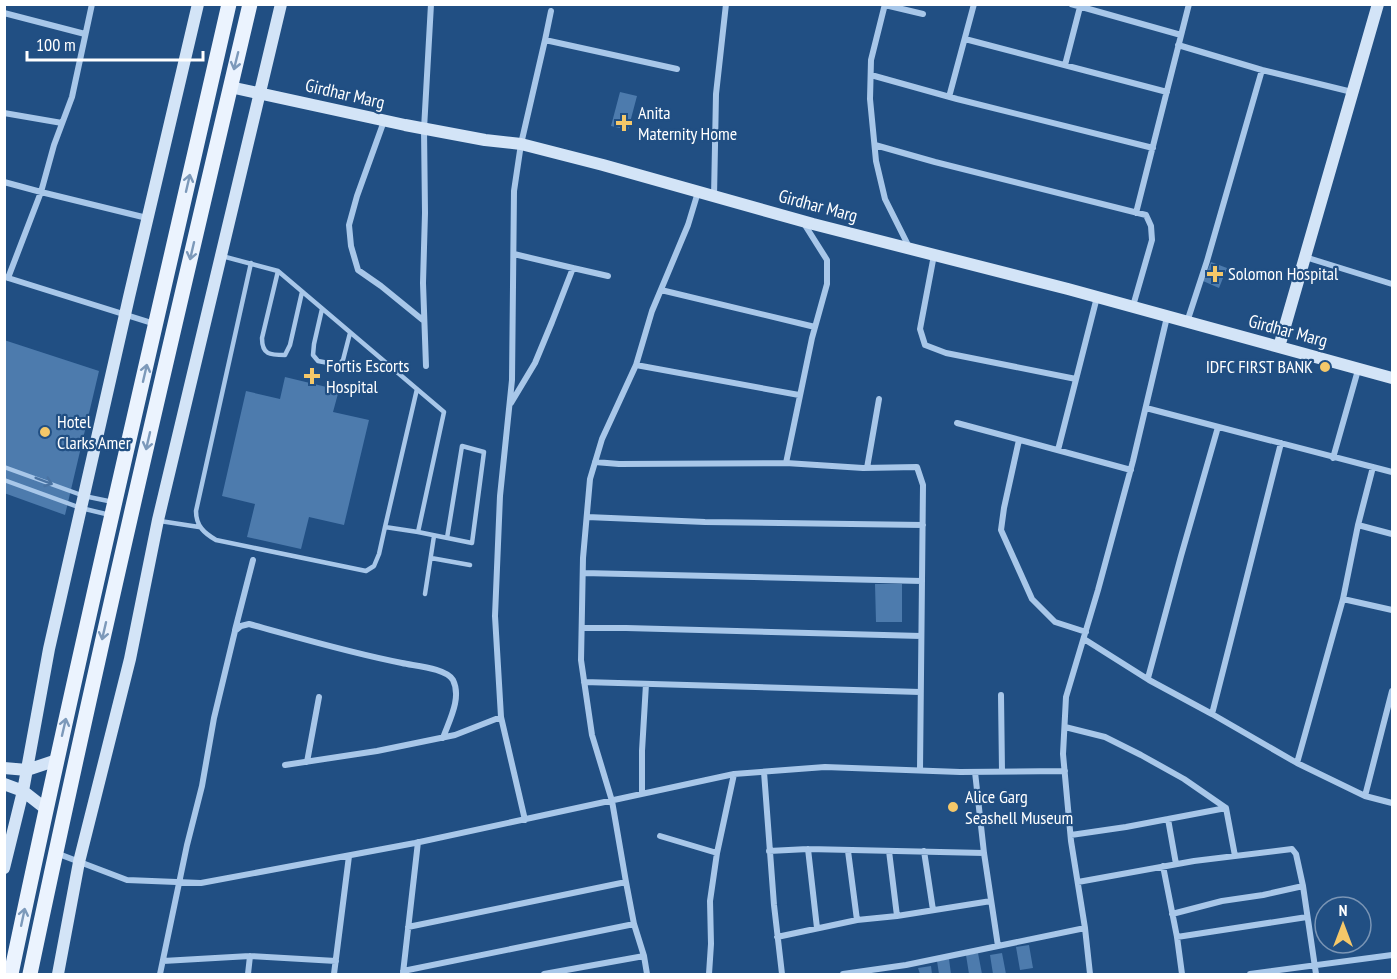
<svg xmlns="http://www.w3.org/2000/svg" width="1397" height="979" font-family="'PT Sans Narrow',sans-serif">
  <rect width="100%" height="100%" fill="#214f83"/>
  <path fill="#4d7bad" d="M620,92L637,96L628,130L611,126Z
    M1211,262L1227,268L1219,288L1203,281Z
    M4,340L99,371L65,515L4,493Z
    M285,377L339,390L333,412L369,420L344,525L309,517L301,549L247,537L255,504L222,496L246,391L280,399Z
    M875,584H902V622H876Z
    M1029,945L1033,968L1020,970L1016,947Z
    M978,953L982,974H969L966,955Z
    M1002,953L1006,974H993L990,955Z
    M949,959L951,974H939L937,961Z
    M931,966L932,974H920L918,968Z"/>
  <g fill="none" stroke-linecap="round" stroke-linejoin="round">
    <path stroke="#a8c7e9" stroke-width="4.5" d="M222,256L278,271L444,412L418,532L385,527L417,389
      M251,263L196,511C196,526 204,533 216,540L366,571L374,566L379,554L385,527
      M278,271L262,338C262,355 270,355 285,355L290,345L302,292
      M322,309L314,344L313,355L318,361L339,365L343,360L350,333
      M4,467L84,496L113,502
      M4,480L81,508L110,515
      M160,521L199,527
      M418,532L472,543L484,452L462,446L447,538
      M431,558L470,565
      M425,594L434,536"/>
    <path stroke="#a8c7e9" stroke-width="6" d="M885,4L871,60L870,99L876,161L885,199L909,247
      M1071,4L1181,35
      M885,5L923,14
      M4,13L85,34
      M965,39L1167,92
      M545,40L551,11
      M1178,45L1262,70L1352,92
      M1065,65L1080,7
      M871,75L957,99L1153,148
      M949,97L974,4
      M4,113L62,123
      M384,121L357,196L349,225L351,246L358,270L381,286L424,321
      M875,145L935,162L1146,215L1151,226L1152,240L1133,306
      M4,182L41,192L147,218
      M714,197L716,94L726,4
      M1136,213L1189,4
      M934,255L920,329L925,345L946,353L1076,379
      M1305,257L1392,284
      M573,268L608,276
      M5,277L155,324
      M8,278L41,192L54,145L72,97L92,4
      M661,290L815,327
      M1187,322L1207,261L1262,70
      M636,365L799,395
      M426,366L423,283L425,213L424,129L431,4
      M511,403L535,363L552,322L573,268L514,254
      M1146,408L1392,472
      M957,423L1131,470
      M1019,440L1004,508L1001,530L1032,599L1055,622L1086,632
      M1058,450L1097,297
      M1333,458L1358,370
      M595,462L619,464L786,463L863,468L917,467L923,485L920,770
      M786,463L812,338L827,284V260L803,222
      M867,468L879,399
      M587,517L705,522L923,525
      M1358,525L1392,534
      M583,573L922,581
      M1343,599L1392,610
      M582,628H626L921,636
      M235,630L253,560
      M1084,639L1149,680L1212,714L1297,763L1365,796L1392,803
      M1148,678L1181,556L1218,427
      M584,682L920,692
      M1001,695L1002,771
      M1212,714L1281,443
      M1065,727L1105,737L1141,755L1184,779L1226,808L1235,856
      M307,762L319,697
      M1297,763L1343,599L1358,525L1373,467
      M285,765L377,751L455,735L501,717
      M764,772L774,905L782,974
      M975,772L984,853L998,946
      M642,794V751L646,684
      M1365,796L1392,691
      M1168,819L1176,864
      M525,820L501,717L495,616L500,496L512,380L514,191L521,144L545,40L677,69
      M1071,835L1126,827L1226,808
      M660,836L717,853
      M808,849L817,928
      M769,851L808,849L984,853
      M848,851L857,920
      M889,851L897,916
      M924,851L933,910
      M56,853L127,880L201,883L415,843L734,774L825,767L960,772L1065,771
      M1163,866L1177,937L1182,974
      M1078,882L1194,861L1292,849L1296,854L1303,886L1316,974
      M1172,914L1222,901L1263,895L1303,886
      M408,927L626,882
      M777,937L857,920L897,916L991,901
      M1177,937L1307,917
      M163,961L250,956L336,961
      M403,971L634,924
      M403,973L418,842
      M160,974L187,845L202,786L214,718L235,631L241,626L249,624C300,638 350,653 402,663C415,666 446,668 453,680C462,698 449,721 443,738
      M248,974L250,956
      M334,974L349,856
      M544,974L644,956
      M647,974L644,956L634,924L626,882L612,801L592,735L581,660L583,558L590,479L602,439L636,365L652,311L688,225L698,192
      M709,974L711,944L710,901L717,853L734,774
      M843,974L906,965L1085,928
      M1090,974L1085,928L1071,841L1063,754L1066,697L1098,590L1133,461L1167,317
      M1250,974L1392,955"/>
    <path stroke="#d3e4f7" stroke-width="12" d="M230,87L405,125L485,140L521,144L603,165L813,224L1068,289L1392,378
      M1279,347L1378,4
      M4,768L27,770L57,760
      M4,784L23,791L46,809
      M4,868L23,791L49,649L129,297L198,4
      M58,974L79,862L130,659L158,520L281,4"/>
    <path stroke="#ebf3fe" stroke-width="15" d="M11,974C79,650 155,328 229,4
      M30,974C98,650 174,327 250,4"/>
  </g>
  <defs><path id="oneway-shaft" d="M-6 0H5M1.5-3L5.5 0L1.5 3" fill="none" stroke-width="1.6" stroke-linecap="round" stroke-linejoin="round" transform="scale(1.5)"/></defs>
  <g stroke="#7c99ba">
    <use href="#oneway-shaft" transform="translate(236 61) rotate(104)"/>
    <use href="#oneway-shaft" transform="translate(188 183) rotate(-77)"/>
    <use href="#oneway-shaft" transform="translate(192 251) rotate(103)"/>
    <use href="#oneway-shaft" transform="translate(145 373) rotate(-77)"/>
    <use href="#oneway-shaft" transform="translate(148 441) rotate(103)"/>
    <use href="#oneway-shaft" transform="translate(104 631) rotate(103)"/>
    <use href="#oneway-shaft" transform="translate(64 727) rotate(-77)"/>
    <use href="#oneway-shaft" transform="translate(23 917) rotate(-78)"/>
  </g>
  <use stroke="#4a73a2" href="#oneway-shaft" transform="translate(44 481) rotate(21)"/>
  <g fill="#f5c869" stroke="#214f83" stroke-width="2">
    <path d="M621 114h6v6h6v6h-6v6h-6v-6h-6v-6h6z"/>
    <path d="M1212 265h6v6h6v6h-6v6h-6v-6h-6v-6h6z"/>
    <circle cx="1325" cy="367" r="6"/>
    <path d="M309 367h6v6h6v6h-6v6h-6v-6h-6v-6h6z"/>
    <circle cx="45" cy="432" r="6"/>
    <circle cx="953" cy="807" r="6"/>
  </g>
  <g text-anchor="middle" stroke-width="4.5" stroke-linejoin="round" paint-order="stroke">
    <g font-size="18" fill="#fff" stroke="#214f83">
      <text transform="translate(345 94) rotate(13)" y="6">Girdhar Marg</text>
      <text transform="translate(818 206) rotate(15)" y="6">Girdhar Marg</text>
      <text transform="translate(1288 331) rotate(15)" y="6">Girdhar Marg</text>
    </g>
    <g font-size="18" fill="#fff" stroke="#214f83" text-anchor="start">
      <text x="638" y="119">Anita<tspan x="638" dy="21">Maternity Home</tspan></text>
      <text x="1228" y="280">Solomon Hospital</text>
      <text x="326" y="372">Fortis Escorts<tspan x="326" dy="21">Hospital</tspan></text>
      <text x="1313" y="373" text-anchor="end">IDFC FIRST BANK</text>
      <text x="57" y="428">Hotel<tspan x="57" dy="21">Clarks Amer</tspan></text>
      <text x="965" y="803">Alice Garg<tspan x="965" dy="21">Seashell Museum</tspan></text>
    </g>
  </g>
  <rect width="1397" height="979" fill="none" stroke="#ffffff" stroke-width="12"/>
  <g transform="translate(1343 925)"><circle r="28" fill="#214f83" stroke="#7a95b5" stroke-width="1.5"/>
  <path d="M0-4.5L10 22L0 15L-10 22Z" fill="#f5c869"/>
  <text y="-9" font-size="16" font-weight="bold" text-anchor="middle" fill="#ffffff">N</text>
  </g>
  <path d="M27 51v9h176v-9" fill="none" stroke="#ffffff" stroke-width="3"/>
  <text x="36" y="51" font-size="18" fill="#ffffff" stroke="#214f83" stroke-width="4.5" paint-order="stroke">100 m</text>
</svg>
